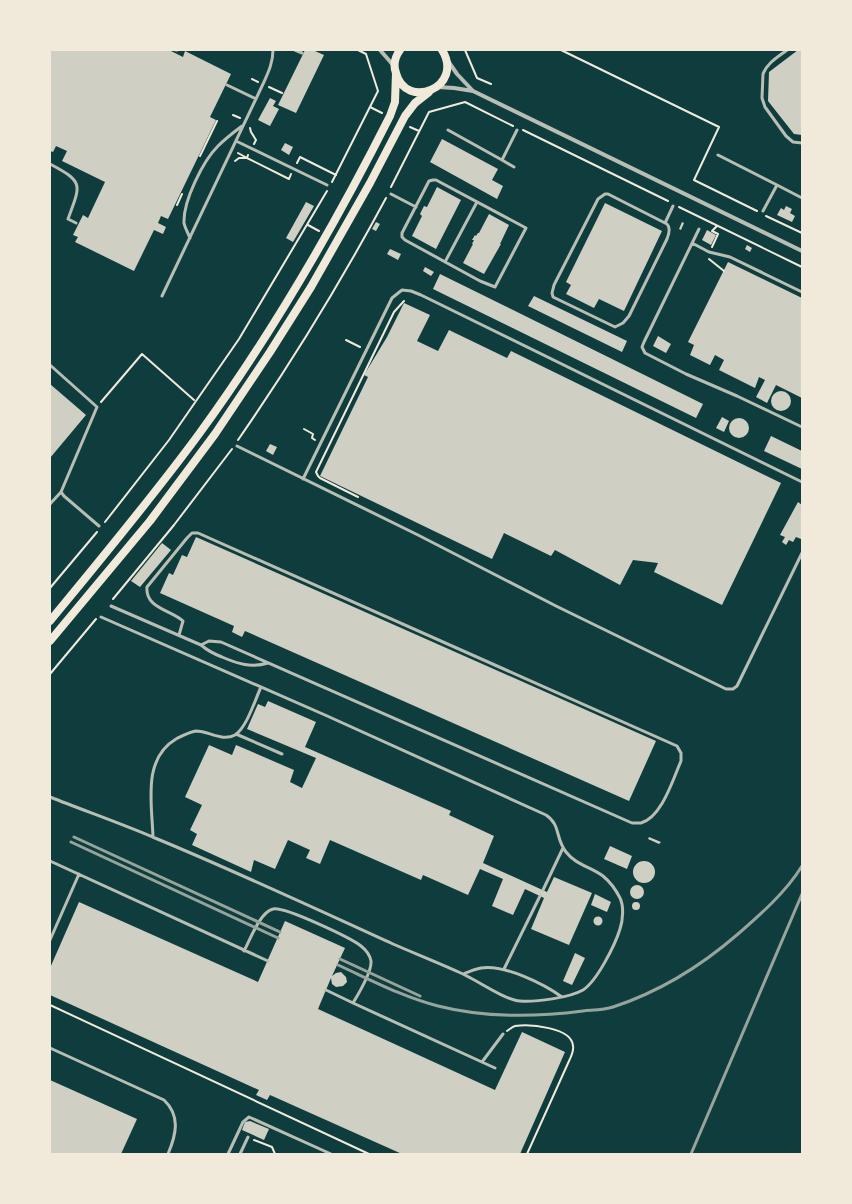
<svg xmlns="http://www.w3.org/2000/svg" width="852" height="1204" font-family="Barlow,sans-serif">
  <rect width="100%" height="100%" fill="#0f3d3e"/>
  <path fill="#cfcfc3" d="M50,50H169L183,57L185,51L231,74L210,117L216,120L168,219L161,216L158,223L166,227L163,234L154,230L134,271L75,242L78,237L73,235L83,215L88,218L105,182L62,161L67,151L56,146L53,152L50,151Z
    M305,50H316L315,51L324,55L296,113L278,105Z
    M798,50H802V135L794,134L768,101L769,72Z
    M270,98L276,101L273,106L279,109L270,126L258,120Z
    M442,139L498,169L492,180L503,186L497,199L430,162Z
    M285,143L293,147L289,155L281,150Z
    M437,187L461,200L436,249L412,236L422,216L420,214L424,206L427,207Z
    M306,202L314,206L293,242L286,238Z
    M605,203L662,231L624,311L599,299L594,308L566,294L571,285L566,282Z
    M786,206L792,209L790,213L795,216L792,222L777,215L781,208L784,210Z
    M489,214L509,225L500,244H501L484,274L463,263L473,244H472L474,240H472L475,235L476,236L478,233H479Z
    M376,222L380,224L376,231L372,229Z
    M682,222L684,223L681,230L679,229Z
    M707,230L716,235L711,245L702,240Z
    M747,245L752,248L750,252L745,249Z
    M390,249L401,254L398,260L387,254Z
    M728,262L802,298V398L776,385L767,403L756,397L765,380L759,377L755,388L719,370L724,360L715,355L710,365L690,355L694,345L688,342Z
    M425,267L434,272L431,276L423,271Z
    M440,274L703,404L696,418L433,289Z
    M534,296L627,341L622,352L528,306Z
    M404,303L430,315L417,341L438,351L449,330L507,358L511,351L781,483L722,605L654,572L658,563L633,560L620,585L555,550L551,556L504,533L492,559L320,476L368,377L364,375L387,337Z
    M658,336L671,344L666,353L653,346Z
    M50,384L86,415L50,458Z
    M771 401a10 10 0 1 1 20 0a10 10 0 1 1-20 0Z
    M722,417L729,421L724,432L716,428Z
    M729 428a10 10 0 1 1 20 0a10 10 0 1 1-20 0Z
    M771,436L802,451V469L764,451Z
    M270,444L277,447L273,455L266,451Z
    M798,502L802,505V537L801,539L796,537L793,542L789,540L786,545L782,542L785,537L780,535Z
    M196,537L656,741L629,801L245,631L242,637L232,632L234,626L160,593L169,573L173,575L182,555L187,557Z
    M162,543L171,550L140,587L131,581Z
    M268,701L316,722L305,747L451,811L449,815L494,836L483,863L547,892L554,877L592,893L569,945L531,929L544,898L525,889L513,915L492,906L503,879L480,869L468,895L423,875L421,880L330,840L320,864L306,858L310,850L288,840L275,869L254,860L251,872L192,845L197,834L190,830L202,805L185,797L209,745L232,755L236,745L294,770L290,782L302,788L316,758L247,729L258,704L265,707Z
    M649,837L661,842L659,844L648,839Z
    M610,846L632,856L627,869L604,859Z
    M633 872a11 11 0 1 1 22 0a11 11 0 1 1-22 0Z
    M630 892a7 7 0 1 1 14 0a7 7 0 1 1-14 0Z
    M595,894L611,902L607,912L591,905Z
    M632 906a4 4 0 1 1 8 0a4 4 0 1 1-8 0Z
    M79,902L258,982L285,921L345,948L332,976L336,973L341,972L346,977L347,982L343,986L336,987L332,984L331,978L318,1009L495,1090L522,1032L565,1052L520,1154H402L270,1095L267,1100L256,1095L259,1090L50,995V968Z
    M593.5 921a4.5 4.5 0 1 1 9 0a4.5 4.5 0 1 1-9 0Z
    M575,953L585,958L572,985L563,981Z
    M50,1080L137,1119L121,1154H50Z
    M250,1121L269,1129L264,1140L242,1130L245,1122Z"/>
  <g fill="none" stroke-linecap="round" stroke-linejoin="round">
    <path stroke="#f1e9da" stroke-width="2" d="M465,50L477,78L491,84
      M561,50L719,127L694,180L757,211
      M252,79L258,82
      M269,87L282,93
      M370,107L382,113
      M233,115L240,118
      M410,127L419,131
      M250,128L251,132L256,140L254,144
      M523,130L668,201
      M238,153L247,158L248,155
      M200,156L217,121
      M235,161L239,158H247L289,179L291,174
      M297,163L300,157L336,175
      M332,182L378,91L366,54L358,50
      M391,187L429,112L465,102L513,126
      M177,205L182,194
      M679,207L802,267
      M766,216L802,233
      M308,225L319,231
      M712,247L718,234L712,231L717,226
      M709,259L724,271
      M346,340L360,347
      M101,402L142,354L194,400
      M304,429L313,434L312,438L315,440
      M238,440C292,362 341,282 386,198
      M358,497L320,478L318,476L316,472L394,312L404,301
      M105,522L169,440L239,339L327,191
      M50,588L97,532
      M113,599L174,525L232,449
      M50,674L96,619
      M50,1005L369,1154
      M507,1031C510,1029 512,1027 515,1026C529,1024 572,1027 573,1046C574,1051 571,1057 569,1061L527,1154
      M254,1140L272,1147L275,1154"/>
    <path stroke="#b8beb3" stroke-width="3" d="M176,50H177
      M295,50L302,53
      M787,50C778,57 767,63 763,74L762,98L765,107L786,136L793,142L802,143
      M227,85L256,99
      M448,130L502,160L517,130
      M236,141L327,185
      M718,155L777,185L763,211
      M502,160L514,167
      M50,164C84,182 81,184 68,219L76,223
      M433,180H436L526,228L495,287L480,281L405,240L402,237V233L429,181Z
      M777,185L802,198
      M391,194L416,207
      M605,194H608L667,224C671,228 669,234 667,239L629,316L623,323L615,327L553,297L552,293L554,285L598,199Z
      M665,223L673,206
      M699,229L644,342L642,347L645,353L686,374L737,396L802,427
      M190,238C188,233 185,228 184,223C183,201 203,161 218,146C226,138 234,132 242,126
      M692,243L709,252L730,257L802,292
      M445,262L477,202
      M162,296L263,84C268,73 273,63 273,50
      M50,365L97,407L61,492L64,496L99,526
      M237,446L418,535L556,606L726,689H733L737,686L802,553
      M303,479L392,298L402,290L411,291L421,295L802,482
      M50,504L61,492
      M111,606L201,645L209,641L221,642L632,823C635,823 638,823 641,823C662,817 673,779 681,761V753L677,746L198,533H192L187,538L147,587C145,608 171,610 183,621L179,635
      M201,645C208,651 214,654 222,657C238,664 251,668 268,663
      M236,734L282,754
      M50,797C85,811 120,823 155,838C235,871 314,908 393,944C416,954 439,963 463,974C478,981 505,1000 520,1001C536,1002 569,998 583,990C597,981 615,945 620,929C623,920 624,906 620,898C616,890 609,881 603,876C591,867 576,865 566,852C555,838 561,825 546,815L325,715L101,617
      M153,837C152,804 142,759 176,739C182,736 189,732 196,731C209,731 222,742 235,735C247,727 255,700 261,687
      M50,861L268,961
      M543,890L563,848
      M50,940L79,874
      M244,951C250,940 260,912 273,909C284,906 351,938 361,946C366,950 370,955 371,961C372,972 359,993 353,1003L495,1068
      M504,969L540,896
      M463,974C468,972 475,969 481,968C504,964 544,984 562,997
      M326,990L353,1003
      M50,1048L164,1100C181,1116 176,1135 168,1154
      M482,1062L503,1034
      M228,1154L243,1122L249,1117L331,1154
      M240,1154L248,1137"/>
    <path stroke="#b8beb3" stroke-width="4" d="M380,50L394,66
      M448,61L457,74L473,91
      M438,87L454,88L473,91L802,251"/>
    <path stroke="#f1e9da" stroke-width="8" d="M400,50C395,57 393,65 396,73C406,111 465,87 442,50
      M50,621C101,559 152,498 199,434C272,334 334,227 390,116L395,102L396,73
      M50,641L150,521L215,434L270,352L311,287L370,183L405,116L415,103L429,92"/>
    <path stroke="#97a49c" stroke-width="3" d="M74,837L280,932
      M71,842L278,938
      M340,959L420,996
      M338,965C371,980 403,997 438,1006C485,1018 536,1017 583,1011C593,1010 604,1010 613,1007C659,992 701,966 738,934C761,914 786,892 802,866
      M691,1154L802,894"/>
  </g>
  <rect width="852" height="1204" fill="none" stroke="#f1e9da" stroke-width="102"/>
</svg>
